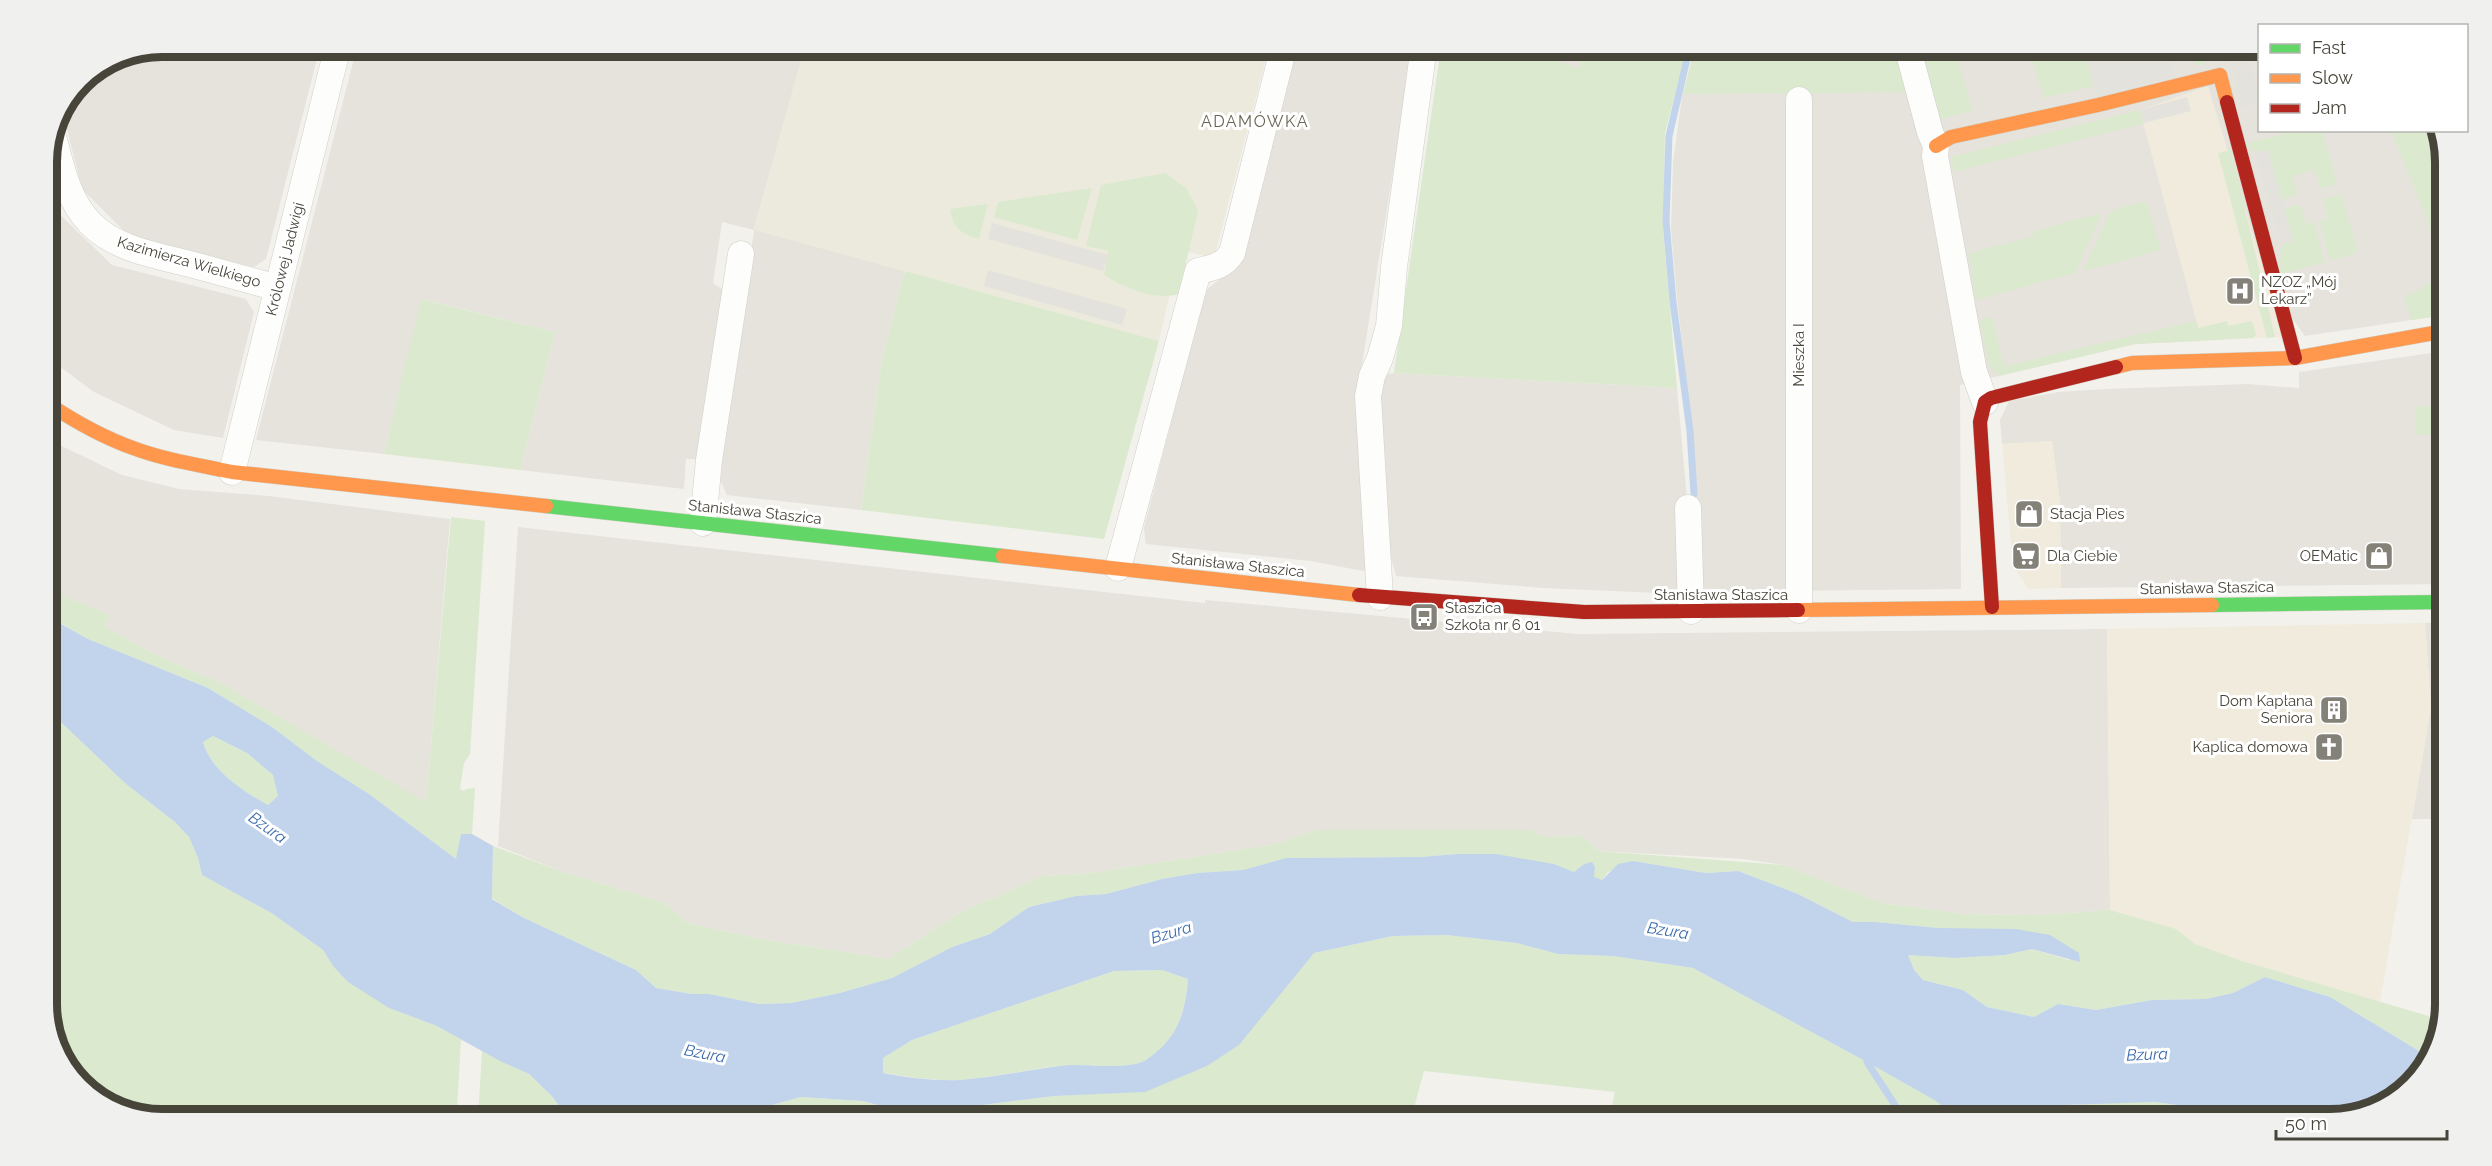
<svg xmlns="http://www.w3.org/2000/svg" width="2492" height="1166" font-family="Raleway,sans-serif">
  <rect width="100%" height="100%" fill="#f2f1ec"/>
  <path fill="#e5e3db" d="M162,46L320,47L266,259L254,267L128,235L82,189L64,117L81,80L118,55Z
    M357,47H805L754,229L905,271L882,358L861,510L727,495L720,480L754,230L722,222L713,283L728,293L704,459H686L684,489L520,470L555,332L422,299L384,454L256,440Z
    M1293,47H1413L1360,377L1369,572L1310,561L1146,544L1144,528L1205,291L1237,265Z
    M1519,47H1579L1580,70Z
    M1695,47H2259L2260,130L2437,131L2445,155V315L2305,336L2140,110L2202,341L2135,344L1960,385L1961,589L1702,592L1693,437L1677,298L1671,229L1673,162L1682,97Z
    M47,188L51,206L112,265L246,299L254,312L223,438L174,430L94,392L47,357Z
    M2445,351V584L2061,588L2060,502L2052,441L2002,444L2000,420L2009,401L2059,392L2105,389L2248,384L2299,388V372Z
    M1394,373L1677,388L1687,500H1677L1682,594L1543,588L1396,576L1385,535L1377,376Z
    M47,439L122,475L179,489L269,496L450,519L426,803L222,684L156,655L104,626L110,615L47,589Z
    M518,527L1195,602L1205,603V600L1578,634L2107,629L2110,910L2043,915L1963,914L1883,903L1783,865L1743,859L1599,851L1582,836L1543,837L1531,830H1317L1272,845L1084,874L1043,876L959,913L889,959L760,939L687,923L665,903L563,872L498,846Z
    M2445,622V819H2412L2431,707L2425,623Z"/>
  <path fill="#f0ebdd" d="M2208,86L2284,337L2202,341L2140,110Z
    M2052,441L2060,502L2061,588L2028,589L2013,565L2002,444Z
    M2425,623L2431,707L2380,1002L2242,961L2195,944L2176,929L2110,910L2107,629Z"/>
  <path fill="#eceadc" d="M805,47H1269L1214,258L1180,250L1159,341L754,230Z"/>
  <path fill="#dbeace" d="M1695,46L1882,47L1886,58L1900,53L1914,92L1683,94Z
    M1441,47H1519L1580,69L1579,47H1687L1665,133L1663,230L1677,388L1394,373Z
    M1921,47H1954L1973,111L1935,121Z
    M2028,47H2083L2094,86L2044,98Z
    M2165,47H2250L2249,51L2196,65L2192,53L2168,58Z
    M2140,110L2144,123L1954,172L1951,157Z
    M2296,131H2322L2337,184L2321,189L2315,170L2293,176L2297,195L2282,200L2268,150L2255,152L2244,144Z
    M2391,131H2437L2445,155V315L2411,320L2405,297L2441,277L2427,219Z
    M2231,150L2275,337L2267,338L2218,153Z
    M1165,173L1187,189L1198,211L1179,294C1154,301 1125,288 1104,275L1108,251L1086,246L1101,185Z
    M1092,188L1077,240L994,217L998,202Z
    M2341,194L2357,248L2356,253L2330,261L2320,221L2328,219L2323,199Z
    M2143,202L2147,203L2161,250L2083,271L2108,215L2115,209Z
    M988,204L979,239C961,234 952,227 950,209Z
    M2300,204L2306,224L2314,223L2325,262L2278,275L2282,244L2293,241L2284,209Z
    M2098,214L2101,215L2075,273L1976,300L1969,253L2032,237L2034,231Z
    M905,271L1159,341L1104,539L861,510L882,358Z
    M421,299L555,332L520,470L384,454Z
    M1992,317L2004,366L2196,321L2198,328L2227,321L2228,326L2252,321L2256,335L2253,338L2135,344L1999,376L1989,365L1980,320Z
    M2445,406V434L2416,435L2415,407Z
    M451,517L485,521L470,754L464,763L460,789L464,791L466,789L475,788L472,834H461L457,860L369,794L317,761L272,727L208,688L88,639L47,615V589L110,615L104,626L156,655L222,684L426,802Z
    M47,709L126,784L175,822L189,837L198,858L202,875L273,914L323,950L333,966L389,1008L437,1026L461,1039L457,1109H439L438,1119H162L118,1111L66,1068L47,1012Z
    M213,736L247,753L273,775L279,795L268,805C243,791 211,771 203,742Z
    M1317,830H1531L1543,837L1582,836L1599,851L1783,865L1883,903L1963,914L2043,915L2110,910L2176,929L2195,944L2242,961L2442,1020L2437,1048L2429,1057L2330,997L2265,977L2233,993L2206,999L2152,1000L2096,1010L2058,1004L2034,1017L1987,1007L1963,990L1923,980L1914,970L1908,955L1955,958L2005,955L2032,949L2069,960L2079,953L1938,928L1876,922H1853L1798,894L1738,871L1706,873L1633,861L1608,872L1602,880L1593,878L1595,867L1584,864L1574,872L1554,864L1457,854L1420,857L1286,858L1243,870L1197,873L1162,879L1106,894L1076,896L1029,907L990,934L952,947L892,978L840,993L791,1003L759,1004L709,994H692L656,988L636,970L522,917L492,898L493,846L563,872L665,903L687,923L760,939L889,959L959,913L1043,876L1084,874L1272,845Z
    M1446,935L1517,943L1558,954L1613,956L1693,968L1867,1062L1936,1101L1952,1114L1967,1119H1842L1816,1115L1701,1119H1609L1615,1092L1424,1071L1411,1119H928L973,1106L1054,1096L1145,1091L1207,1066L1314,953L1393,936Z
    M1162,970L1188,979C1184,1016 1178,1038 1146,1060C1130,1070 1088,1064 1069,1065C1033,1068 997,1077 960,1080C935,1081 908,1077 883,1073V1058L912,1040L1114,971Z
    M482,1051L529,1074L560,1104L602,1119H478Z
    M801,1097L863,1101L926,1119H738L747,1112Z
    M2108,1102H2154L2194,1107L2254,1119H2017C2047,1107 2076,1104 2108,1102Z"/>
  <path fill="#e3e2dd" d="M2083,47H2165L2173,77L2097,97Z
    M2246,51L2259,103L2243,108L2229,56Z
    M2187,97L2191,111L2144,123L2140,110Z
    M2268,150L2293,241L2282,244L2255,152Z
    M992,223L1108,255L1103,271L988,239Z
    M988,270L1127,309L1122,325L984,286Z"/>
  <path fill="#c1d4eb" fill-rule="evenodd" d="M47,616L88,639L208,688L272,727L317,761L369,794L456,859L461,834H472L493,846L492,899L522,917L636,970L656,988L692,994H709L759,1004L791,1003L840,993L892,978L952,947L990,934L1029,907L1076,896L1106,894L1162,879L1197,873L1243,870L1286,858L1420,857L1457,854H1496L1554,864L1574,872L1584,864L1592,862L1595,867L1594,877L1602,880L1618,864L1633,861L1706,873L1738,871L1798,894L1853,922H1876L1938,928L2016,929L2050,935L2079,953L2080,962L2032,949L2005,955L1955,958L1908,955L1914,970L1923,980L1963,990L1987,1007L2034,1017L2058,1004L2096,1010L2152,1000L2206,999L2233,993L2265,977L2330,997L2429,1057L2394,1100L2330,1119H2254L2194,1107L2154,1102L2065,1105L2032,1113L2017,1119H1967L1952,1114L1936,1101L1867,1062L1693,968L1613,956L1558,954L1517,943L1446,935L1393,936L1314,953L1239,1045L1207,1066L1145,1092L1054,1096L974,1106L928,1119L863,1101L801,1097L747,1112L738,1119H602L560,1104L529,1074L498,1060L437,1026L389,1008L348,982L333,966L323,950L273,914L202,875L198,858L189,837L175,822L126,784L47,709ZM213,736L247,753L273,775L278,796L268,805C243,791 211,771 203,742ZM1162,970L1188,979C1185,1015 1177,1039 1146,1060C1130,1070 1088,1064 1069,1065C1032,1069 997,1077 960,1080C935,1081 908,1078 883,1073V1058L912,1040L1114,971Z"/>
  <g fill="none" stroke-linecap="round" stroke-linejoin="round">
    <path stroke="#c1d4eb" stroke-width="7" d="M1690,46L1669,136L1666,221L1673,302L1690,431L1694,494
      M1866,1055L1867,1062L1904,1119
      M557,1097L573,1119"/>
    <g stroke="#d0cfca" stroke-width="27">
      <path id="street" d="M1907,46L1930,132L1936,146L1935,156L1974,372L1985,402
        M54,140C62,169 68,200 90,223C115,249 155,255 190,264C219,272 249,280 278,288
        M232,472L338,46
        M1688,508L1691,611
        M703,523L709,460L741,254
        M1118,568L1198,271C1212,268 1224,266 1232,253L1284,46
        M1380,597L1368,396L1372,376L1380,358L1389,326L1394,267L1424,46
        M1799,610V100"/>
    </g>
    <g stroke="#d1d0c5" stroke-width="15">
      <path id="fast" d="M546,506L1003,556
        M2212,605L2445,602"/>
    </g>
    <g stroke="#d1d0c5" stroke-width="15">
      <path id="slow" d="M1936,146L1951,137L2098,105L2220,75L2227,102
        M2116,367L2132,363L2295,358L2445,331
        M47,403C74,421 102,437 133,448C165,460 199,465 232,472L546,506
        M1003,556L1359,595
        M1798,610L2212,605"/>
    </g>
    <g stroke="#d1d0c5" stroke-width="15">
      <path id="jam" d="M2227,102L2295,358
        M1359,595L1584,612L1798,610
        M1992,607L1980,422L1985,402L1991,398L2116,367"/>
    </g>
    <use href="#street" stroke="#fdfdfc" stroke-width="26"/>
    <use href="#fast" stroke="#63d668" stroke-width="14"/>
    <use href="#slow" stroke="#ff974d" stroke-width="14"/>
    <use href="#jam" stroke="#b3261e" stroke-width="14"/>
  </g>
  <defs>
    <g id="hospital-square" transform="scale(1.5)"><rect x="-9" y="-9" width="18" height="18" rx="4" fill="#838178" stroke="#fff"/><path d="M-5-5h3v3.5h4V-5h3V5h-3V1.5h-4V5h-3Z" fill="#fff"/></g>
    <g id="shop-square" transform="scale(1.5)"><rect x="-9" y="-9" width="18" height="18" rx="4" fill="#838178" stroke="#fff"/><path d="M-5-2.5h2.3a2.7 3.5 0 0 1 5.4 0H5L5.5 6h-11ZM-1.5-2.5h3a1.5 2.3 0 0 0-3 0Z" fill="#fff"/></g>
    <g id="supermarket-square" transform="scale(1.5)"><rect x="-9" y="-9" width="18" height="18" rx="4" fill="#838178" stroke="#fff"/><path d="M-6-5.5h2.5l.6 2H6L4.5 2H-2.5L-4.4-4H-6ZM-1.5 3.2a1.3 1.3 0 1 0 .1 0ZM3 3.2a1.3 1.3 0 1 0 .1 0Z" fill="#fff"/></g>
    <g id="bus-square" transform="scale(1.5)"><rect x="-9" y="-9" width="18" height="18" rx="4" fill="#838178" stroke="#fff"/><path d="M-5-6H5V4H4V6H2V4H-2V6H-4V4H-5ZM-3.5-4V0h7V-4ZM-3.5 1.2v1.5H-2V1.2ZM2 1.2v1.5H3.5V1.2Z" fill="#fff"/></g>
    <g id="building-square" transform="scale(1.5)"><rect x="-9" y="-9" width="18" height="18" rx="4" fill="#838178" stroke="#fff"/><path d="M-4-6H4V6H1V3H-1V6H-4ZM-2.5-4.3h1.7v1.8h-1.7ZM.8-4.3h1.7v1.8H.8ZM-2.5-1h1.7V.8h-1.7ZM.8-1h1.7V.8H.8Z" fill="#fff"/></g>
    <g id="church-square" transform="scale(1.5)"><rect x="-9" y="-9" width="18" height="18" rx="4" fill="#838178" stroke="#fff"/><path d="M-1.2-6h2.4v3.5h3.3v2.4h-3.3V6h-2.4V-.1h-3.3v-2.4h3.3Z" fill="#fff"/></g>
  </defs>
  <g fill-rule="evenodd">
    <use href="#hospital-square" x="2240" y="291"/>
    <use href="#shop-square" x="2029" y="514"/>
    <use href="#supermarket-square" x="2026" y="556"/>
    <use href="#shop-square" x="2379" y="556"/>
    <use href="#bus-square" x="1424" y="617"/>
    <use href="#building-square" x="2334" y="710"/>
    <use href="#church-square" x="2329" y="747"/>
  </g>
  <g text-anchor="middle" stroke-width="6" stroke-linejoin="round" paint-order="stroke">
    <g font-size="15" fill="#474439" stroke="#fff">
      <text transform="translate(285 259) rotate(-76)" y="5">Królowej Jadwigi</text>
      <text transform="translate(189 262) rotate(16)" y="5">Kazimierza Wielkiego</text>
      <text transform="translate(1799 355) rotate(-90)" y="5">Mieszka I</text>
      <text transform="translate(755 512) rotate(6)" y="5">Stanisława Staszica</text>
      <text transform="translate(1238 565) rotate(6)" y="5">Stanisława Staszica</text>
      <text transform="translate(2207 588) rotate(-1)" y="5">Stanisława Staszica</text>
      <text x="1721" y="600">Stanisława Staszica</text>
    </g>
    <g font-size="15" fill="#474439" stroke="#fff" text-anchor="start">
      <text x="2261" y="287">NZOZ „Mój<tspan x="2261" dy="17">Lekarz”</tspan></text>
      <text x="2050" y="519">Stacja Pies</text>
      <text x="2047" y="561">Dla Ciebie</text>
      <text x="2358" y="561" text-anchor="end">OEMatic</text>
      <text x="1445" y="613">Staszica<tspan x="1445" dy="17">Szkoła nr 6 01</tspan></text>
      <text x="2313" y="706" text-anchor="end">Dom Kapłana<tspan x="2313" dy="17">Seniora</tspan></text>
      <text x="2308" y="752" text-anchor="end">Kaplica domowa</text>
    </g>
    <g font-size="16" letter-spacing="1.5" fill="#696351" stroke="#fff">
      <text x="1255" y="127">ADAMÓWKA</text>
    </g>
    <g font-size="16" font-style="italic" fill="#3a6aab" stroke="#fff">
      <text transform="translate(268 827) rotate(35)" y="6">Bzura</text>
      <text transform="translate(1668 930) rotate(9)" y="6">Bzura</text>
      <text transform="translate(1171 932) rotate(-17)" y="6">Bzura</text>
      <text transform="translate(705 1053) rotate(11)" y="6">Bzura</text>
      <text transform="translate(2147 1054) rotate(-2)" y="6">Bzura</text>
    </g>
  </g>
  <path d="M0 0H2492V1166H0ZM162 57H2330A105 105 0 0 1 2435 162V1004A105 105 0 0 1 2330 1109H162A105 105 0 0 1 57 1004V162A105 105 0 0 1 162 57Z" fill="#f0f0ef" fill-rule="evenodd"/>
  <path fill="none" stroke="#474439" stroke-width="8" d="M162 57H2330A105 105 0 0 1 2435 162V1004A105 105 0 0 1 2330 1109H162A105 105 0 0 1 57 1004V162A105 105 0 0 1 162 57Z"/>
  <rect x="2258" y="24" width="210" height="108" fill="#ffffff" stroke="#b5b4b0" stroke-width="1.5"/>
  <rect x="2270" y="44" width="30" height="9" fill="#63d668" stroke="#b5b4b0" stroke-width="1.5"/>
  <text x="2312" y="54" font-size="18" fill="#474439">Fast</text>
  <rect x="2270" y="74" width="30" height="9" fill="#ff974d" stroke="#b5b4b0" stroke-width="1.5"/>
  <text x="2312" y="84" font-size="18" fill="#474439">Slow</text>
  <rect x="2270" y="104" width="30" height="9" fill="#b3261e" stroke="#b5b4b0" stroke-width="1.5"/>
  <text x="2312" y="114" font-size="18" fill="#474439">Jam</text>
  <path d="M2276 1130v9h171v-9" fill="none" stroke="#474439" stroke-width="3"/>
  <text x="2285" y="1130" font-size="18" fill="#474439" stroke="#ffffff" stroke-width="4.5" paint-order="stroke">50 m</text>
</svg>
